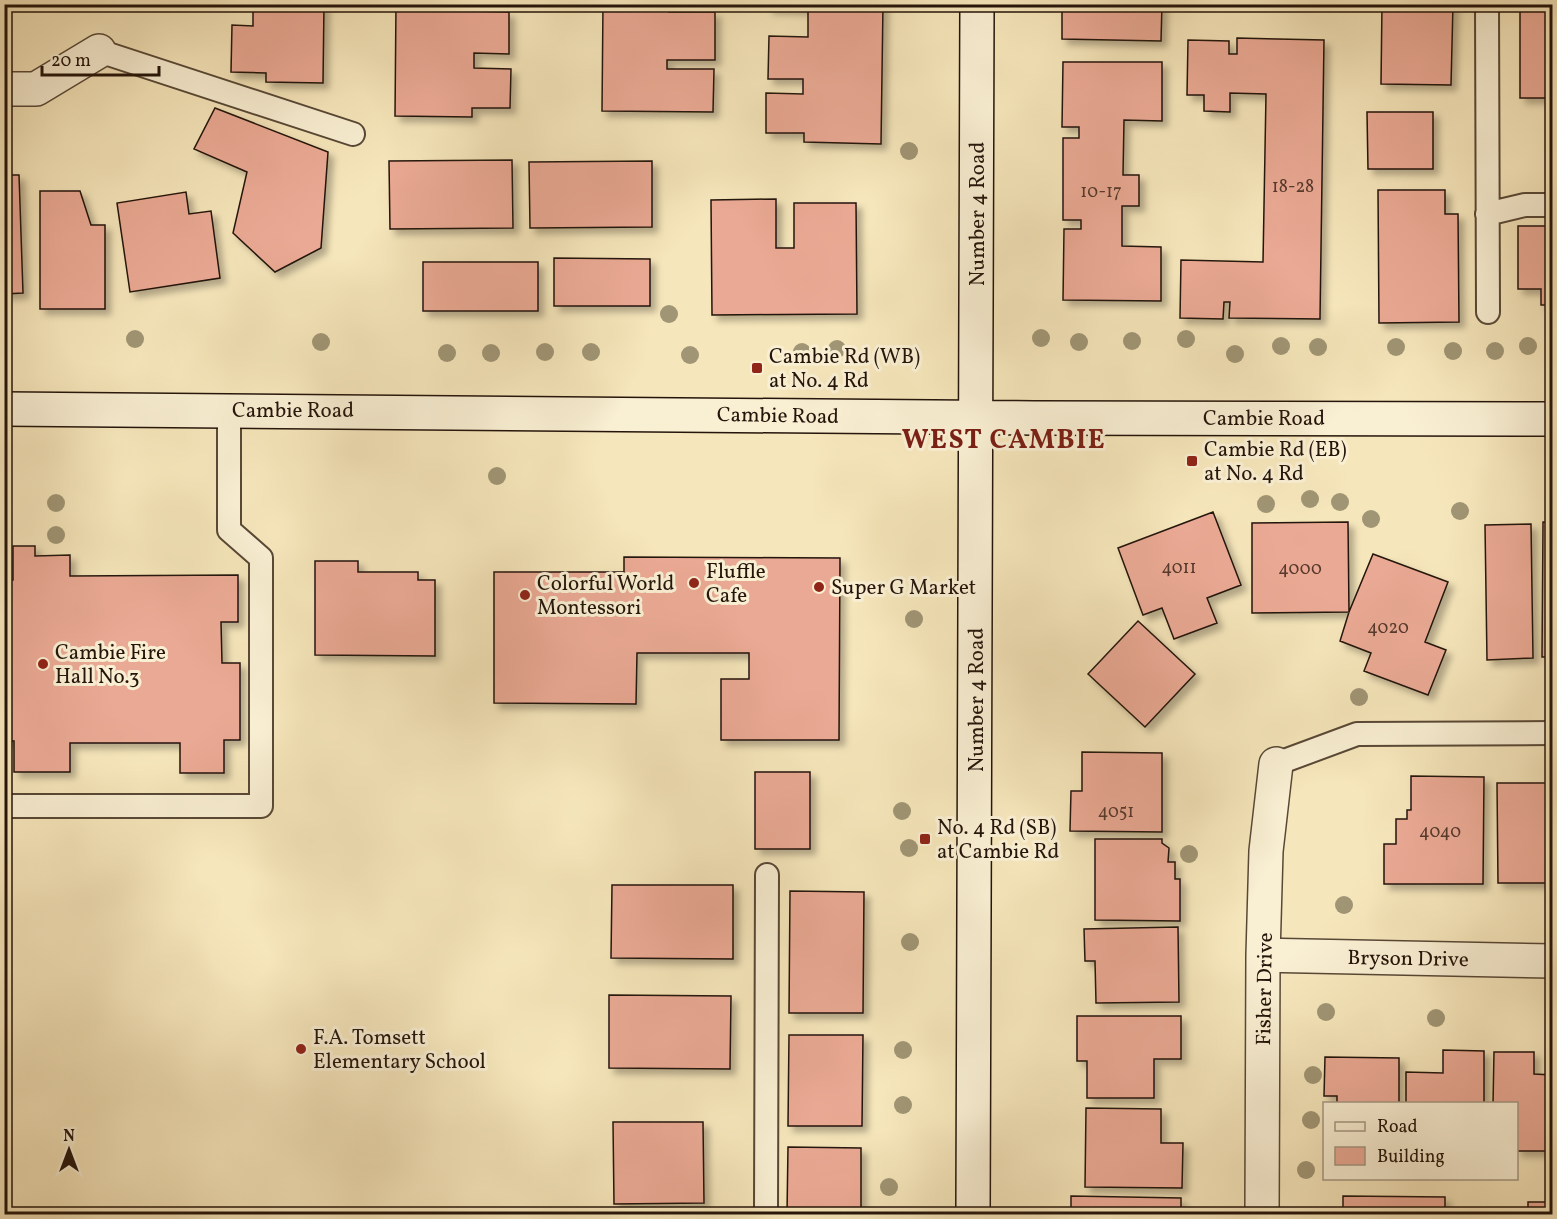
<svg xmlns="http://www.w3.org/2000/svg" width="1557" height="1219" font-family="Vollkorn,serif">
  <defs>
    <filter id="shadow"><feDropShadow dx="5.5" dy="5.5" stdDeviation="3" flood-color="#0004"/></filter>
  </defs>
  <rect width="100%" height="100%" fill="#f6e6bb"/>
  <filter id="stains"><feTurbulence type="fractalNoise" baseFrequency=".00333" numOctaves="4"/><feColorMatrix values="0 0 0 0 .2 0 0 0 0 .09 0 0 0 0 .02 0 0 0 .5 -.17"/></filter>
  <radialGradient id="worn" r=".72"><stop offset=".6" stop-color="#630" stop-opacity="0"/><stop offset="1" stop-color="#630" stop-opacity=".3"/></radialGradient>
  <path fill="#eaa994" stroke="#24140a" stroke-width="1.5" filter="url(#shadow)" d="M253,4H324L323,83L266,82V73L231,72L232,25L253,26Z
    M396,4H470V11L509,12V54L474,53V68L511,69L510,108H472V117L395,116Z
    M603,4H669V12H715V60H667V69H714L713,112L602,111Z
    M768,4H883L881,144L804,142V133H766V93L803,94V79H768L769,36L808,37V9L768,8Z
    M1062,4H1162L1161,41L1062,39Z
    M1382,4H1453L1451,85L1381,84Z
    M1520,4H1552V98H1520Z
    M1237,38L1324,40L1320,319L1229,318L1230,302H1224L1223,319L1180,318L1181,260L1263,262L1266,94L1230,93V112L1204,111V95H1187L1188,40L1229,41V54H1237Z
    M1063,62H1162V121L1124,120L1123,175H1139V206H1122V246L1161,247V301L1063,300L1064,229H1081V220H1063V138H1079V127H1062Z
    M215,108L328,152L321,248L275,272L233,233L247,172L194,149Z
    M1367,112H1433V169H1368Z
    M512,160L513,228L390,229L389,161Z
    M652,161V227L530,228L529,162Z
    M4,175H19L23,293L4,294Z
    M1378,190H1445V214H1458L1459,322L1379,323Z
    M40,191H80L91,225H105V309H40Z
    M186,192L189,214L211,211L220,278L130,292L117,203Z
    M776,199V248H794V203H856L857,314L712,315L711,200Z
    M1518,226H1552V305H1541V289H1518Z
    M554,258L650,259V306H554Z
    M423,262H538V311H423Z
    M1213,512L1241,585L1207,598L1217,623L1174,639L1162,608L1143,615L1118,548Z
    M1348,522L1349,612L1252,613V523Z
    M1543,522L1552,523V657H1542Z
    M1531,524L1533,658L1487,660L1485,525Z
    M13,546H35V556L70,555V576L238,575V622H221L222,663H240V740H224V773H180V743H70V772H14V741H4V580H13Z
    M1373,554L1448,582L1425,642L1446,650L1428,695L1364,671L1371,653L1340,641L1349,612Z
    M624,557L840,558L839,740H721V679H749V653H637L636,704L494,703V572H624Z
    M315,561H358V572H418V580H435V656L315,655Z
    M1138,621L1195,674L1145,727L1088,674Z
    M1082,752L1162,753V832L1070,831L1071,791H1082Z
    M755,772H810V849H755Z
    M1411,776L1484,777L1483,884H1384V844H1396V819H1407V810H1411Z
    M1497,783H1552V883H1498Z
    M1095,839H1162V843L1169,848L1168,862H1175V879H1180V921L1095,920Z
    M612,885H733V959L611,958Z
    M790,891L864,892L863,1013H789Z
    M1178,927L1179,1002L1096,1003L1095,961H1085L1084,929Z
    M609,995L731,996L730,1069L609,1068Z
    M1077,1016H1181V1059H1154V1098H1087V1061H1077Z
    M789,1035H863L862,1126H788Z
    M1443,1050L1484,1051V1104H1406V1072L1443,1073Z
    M1494,1052H1534V1074L1552,1075V1151H1516V1104H1493Z
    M1325,1057L1399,1058V1104H1337V1096H1324Z
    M1086,1108L1161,1109V1143H1183L1182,1188L1085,1187Z
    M613,1122H703L704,1203L614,1204Z
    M788,1147L861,1148V1214H787Z
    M1071,1196L1181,1198V1214H1071Z
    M1343,1196L1445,1197V1214H1343Z
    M1528,1202H1552V1214H1528Z"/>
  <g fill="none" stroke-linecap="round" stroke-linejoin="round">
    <g stroke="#584836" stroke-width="26">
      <path id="service" d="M1487,4L1488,312
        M99,51L353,134
        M1487,214L1525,205H1552
        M1276,764L1357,734L1552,733
        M4,806H261V558L229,530V410
        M766,1214L767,875"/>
    </g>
    <g stroke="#584836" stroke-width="36">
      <path id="minor" d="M4,89H36L99,51
        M1263,955L1552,961
        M1262,1214L1263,955L1266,851L1276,764"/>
    </g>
    <g stroke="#24140a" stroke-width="36">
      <path id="secondary" d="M4,409L1034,418L1552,419
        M973,1214L977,4"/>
    </g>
    <use href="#service" stroke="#f9efd3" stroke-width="22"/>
    <use href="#minor" stroke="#f9efd3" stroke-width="33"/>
    <use href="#secondary" stroke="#f9efd3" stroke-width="33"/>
  </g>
  <g fill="#a09574">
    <circle cx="909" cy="151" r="9"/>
    <circle cx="669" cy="314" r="9"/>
    <circle cx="1041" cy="338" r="9"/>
    <circle cx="135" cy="339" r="9"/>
    <circle cx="1186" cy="339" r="9"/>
    <circle cx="1132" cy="341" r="9"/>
    <circle cx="321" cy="342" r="9"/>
    <circle cx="1079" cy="342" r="9"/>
    <circle cx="1281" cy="346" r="9"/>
    <circle cx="1528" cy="346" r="9"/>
    <circle cx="1318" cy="347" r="9"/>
    <circle cx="1396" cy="347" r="9"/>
    <circle cx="837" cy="349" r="9"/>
    <circle cx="1453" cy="351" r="9"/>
    <circle cx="1495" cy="351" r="9"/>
    <circle cx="545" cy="352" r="9"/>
    <circle cx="591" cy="352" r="9"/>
    <circle cx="802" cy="352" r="9"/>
    <circle cx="447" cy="353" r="9"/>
    <circle cx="491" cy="353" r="9"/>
    <circle cx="1235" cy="354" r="9"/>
    <circle cx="690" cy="355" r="9"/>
    <circle cx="497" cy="476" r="9"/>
    <circle cx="1310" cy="499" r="9"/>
    <circle cx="1340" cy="502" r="9"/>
    <circle cx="56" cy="503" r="9"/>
    <circle cx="1266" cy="504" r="9"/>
    <circle cx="1460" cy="511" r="9"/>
    <circle cx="1371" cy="519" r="9"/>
    <circle cx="56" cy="535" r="9"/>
    <circle cx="914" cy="619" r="9"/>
    <circle cx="1359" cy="697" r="9"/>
    <circle cx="902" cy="811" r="9"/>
    <circle cx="909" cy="848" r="9"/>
    <circle cx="1189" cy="854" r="9"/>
    <circle cx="1344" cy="905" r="9"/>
    <circle cx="910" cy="942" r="9"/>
    <circle cx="1326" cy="1012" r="9"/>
    <circle cx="1436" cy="1018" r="9"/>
    <circle cx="903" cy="1050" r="9"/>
    <circle cx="1313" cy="1075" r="9"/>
    <circle cx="903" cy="1105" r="9"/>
    <circle cx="1311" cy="1120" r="9"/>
    <circle cx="1306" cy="1170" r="9"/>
    <circle cx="889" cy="1187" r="9"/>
  </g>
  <g fill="#8f2418" stroke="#f9efd3" stroke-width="2">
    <rect x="751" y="362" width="12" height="12" rx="3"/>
    <rect x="1186" y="455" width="12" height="12" rx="3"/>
    <circle cx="694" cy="583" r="6"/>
    <circle cx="819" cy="587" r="6"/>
    <circle cx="525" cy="595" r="6"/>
    <circle cx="43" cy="664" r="6"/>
    <rect x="919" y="833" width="12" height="12" rx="3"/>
    <circle cx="301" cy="1049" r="6"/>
  </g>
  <g text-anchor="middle" stroke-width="6" stroke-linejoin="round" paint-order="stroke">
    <g font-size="18" fill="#56392c">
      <text x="1293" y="192">18-28</text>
      <text x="1101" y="197">10-17</text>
      <text x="1179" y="573">4011</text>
      <text x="1300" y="574">4000</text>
      <text x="1388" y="633">4020</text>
      <text x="1116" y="817">4051</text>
      <text x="1440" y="837">4040</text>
    </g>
    <g font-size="21" fill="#24140a" stroke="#f9efd3">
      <text transform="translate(977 214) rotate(-90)" y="7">Number 4 Road</text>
      <text x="293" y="417">Cambie Road</text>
      <text transform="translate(778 415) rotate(1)" y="7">Cambie Road</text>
      <text x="1264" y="425">Cambie Road</text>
      <text transform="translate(976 700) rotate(-90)" y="7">Number 4 Road</text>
      <text transform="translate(1408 958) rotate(1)" y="7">Bryson Drive</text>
      <text transform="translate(1264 989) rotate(-89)" y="7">Fisher Drive</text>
    </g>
    <g font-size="21" fill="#24140a" stroke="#f9efd3" text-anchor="start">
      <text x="769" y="363">Cambie Rd (WB)<tspan x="769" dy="24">at No. 4 Rd</tspan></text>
      <text x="1204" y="456">Cambie Rd (EB)<tspan x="1204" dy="24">at No. 4 Rd</tspan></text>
      <text x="706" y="578">Fluffle<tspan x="706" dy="24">Cafe</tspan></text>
      <text x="537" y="590">Colorful World<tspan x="537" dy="24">Montessori</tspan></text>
      <text x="831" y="594">Super G Market</text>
      <text x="55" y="659">Cambie Fire<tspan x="55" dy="24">Hall No.3</tspan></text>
      <text x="937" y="834">No. 4 Rd (SB)<tspan x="937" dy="24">at Cambie Rd</tspan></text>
      <text x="313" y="1044">F.A. Tomsett<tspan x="313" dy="24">Elementary School</tspan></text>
    </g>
    <g font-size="27" font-weight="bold" letter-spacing="1.5" fill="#7a1f14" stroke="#f9efd3">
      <text x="1004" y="448">WEST CAMBIE</text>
    </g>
  </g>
  <rect width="1557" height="1219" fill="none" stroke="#f6e6bb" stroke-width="24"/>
  <rect x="6" y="6" width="1545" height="1207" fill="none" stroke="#24140a" stroke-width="3"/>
  <rect x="12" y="12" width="1533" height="1195" fill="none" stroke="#24140a" stroke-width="1.5"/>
  <rect x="1323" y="1102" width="195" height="78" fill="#f9efd3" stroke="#a49783" stroke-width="1.5"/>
  <rect x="1335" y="1122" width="30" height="9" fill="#f9efd3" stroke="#a49783" stroke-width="1.5"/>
  <text x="1377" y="1132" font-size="18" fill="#24140a">Road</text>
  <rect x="1335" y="1147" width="30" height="18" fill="#eaa994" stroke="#a49783" stroke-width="1.5"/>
  <text x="1377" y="1162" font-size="18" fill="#24140a">Building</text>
  <g transform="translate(69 1150)" stroke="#f9efd3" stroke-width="4.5" paint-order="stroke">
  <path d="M0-4.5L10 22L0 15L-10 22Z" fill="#24140a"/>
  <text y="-9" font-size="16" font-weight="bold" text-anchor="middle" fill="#24140a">N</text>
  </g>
  <path d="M42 66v9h117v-9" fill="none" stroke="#24140a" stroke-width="3"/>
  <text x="51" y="66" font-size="18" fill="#24140a" stroke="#f9efd3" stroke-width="4.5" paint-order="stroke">20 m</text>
  <rect width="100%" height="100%" filter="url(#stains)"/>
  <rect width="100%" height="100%" fill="url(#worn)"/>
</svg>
